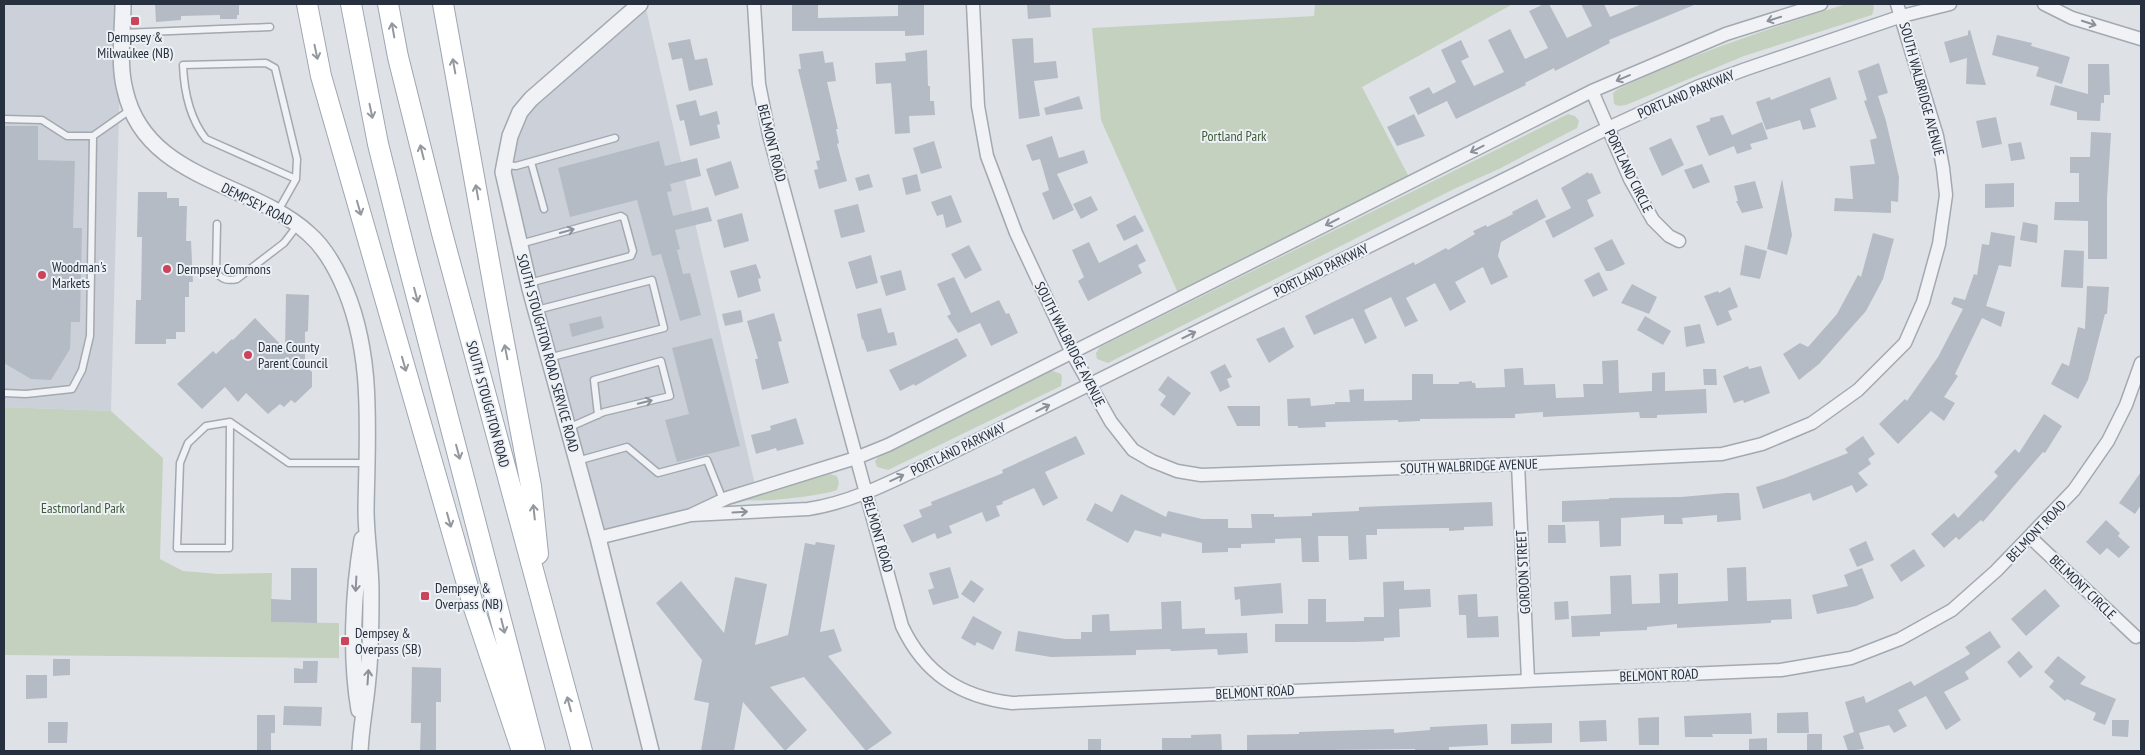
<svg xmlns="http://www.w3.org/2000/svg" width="2145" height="755" font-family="'PT Sans Narrow',sans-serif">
  <rect width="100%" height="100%" fill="#dee2e7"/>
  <path fill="#ccd1d9" d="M4,4H122L111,411L4,407Z
    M645,4L758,498L598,538L503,172L520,112Z"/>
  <path fill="#c4d1bf" d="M1315,4H1513L1362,87L1409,177L1178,293L1101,120L1092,28L1314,16Z
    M1846,4H1873L1874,8L1872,15L1744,56L1626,105L1619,106L1614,104L1613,93L1618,89C1692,54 1768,29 1846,4Z
    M1568,114L1575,116L1579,121L1577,128L1499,169L1454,189L1108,363L1097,359L1096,353L1100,347Z
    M1050,370L1061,374L1062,378L1061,386L888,470L877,467L875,461L879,456Z
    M4,407L111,411L163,458L160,559L183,571L219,574L272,573L271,622L339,623V658L4,655Z
    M830,474L837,476L839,483L837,490C822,496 752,504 739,499Z"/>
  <path fill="#b5bbc4" d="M155,4H239V15H237V19H220V15L181,16V20L156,22Z
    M792,4H818V18L898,16V4H924V35L905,36V31H792Z
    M1027,4H1050L1051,17L1028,19Z
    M1544,4H1549L1567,38L1592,26L1581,4H1604L1610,17L1642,4L1694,5L1609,40L1610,43L1555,71L1554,68L1525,83L1526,85L1456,119L1447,101L1418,115L1409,97L1429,87L1433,94L1456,82L1441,50L1461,40L1469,57L1461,61L1474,86L1504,72L1488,40L1510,29L1525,59L1548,48L1529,11Z
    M1970,30L1977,55L1986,85L1966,84L1967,58L1950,63L1944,42L1968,35V31Z
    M1997,35L2032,43L2031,46L2070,57L2062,84L2036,76L2039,67L1992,55Z
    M1033,38L1034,63L1056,61L1058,78L1034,81L1040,116L1019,119L1012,39Z
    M690,39L695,60L707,58L713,85L689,91L682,58L672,60L668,43Z
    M927,50L928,86H930V101H934L935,115L909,116L910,133L895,134L891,83L876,84L875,63L906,61L905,53Z
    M823,51L825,63L833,62L836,81L827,82L838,129H836L839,143L837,144L847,181L819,189L814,170L818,169L816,161L820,160L798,69H801L799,54Z
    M1879,63L1888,93L1878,96L1886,121L1899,177L1898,202L1891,201V213L1834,211L1835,198L1853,199L1850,166L1875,164L1870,140L1877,138L1864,101L1867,100L1858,71Z
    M2088,64H2109L2110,95H2104V103H2101L2100,121L2077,120V112L2050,105L2055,85L2088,94Z
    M1830,77L1837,99L1810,109L1816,127L1803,130L1800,120L1766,130L1756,102L1770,97L1771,100Z
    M1079,96L1083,109L1046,115L1044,108Z
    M696,100L700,116L717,111L720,124L717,125L720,138L690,146L684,120L680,121L676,105Z
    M1414,114L1425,136L1397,146L1387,127Z
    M1723,115L1732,135L1762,122L1768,139L1750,144L1752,149L1737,154L1734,146L1709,156L1696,126L1710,121V118Z
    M1996,117L2002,144L1982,148L1976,121Z
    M4,126H38V160L75,161L73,228H82L80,322H71L70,349L51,380L31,379L4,363Z
    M2091,132L2111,133L2107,198V259H2088V221L2054,220L2055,202H2079V173H2070V157H2090Z
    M1052,136L1059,158L1084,150L1088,163L1057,174L1074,210L1053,220L1042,193L1049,190L1040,159L1032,161L1026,145Z
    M1671,138L1684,165L1662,176L1649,148Z
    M659,141L665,166L697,158L701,176L670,184L672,191L667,192L673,216L708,207L712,221L675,230L680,249L677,250L683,274L690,273L701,315L680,321L661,254L652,256L637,200L570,217L558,168Z
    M934,141L942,168L921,174L913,148Z
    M2021,142L2025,159L2011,161L2008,144Z
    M731,161L739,188L715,196L706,169Z
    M1702,164L1710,182L1693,189L1684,170Z
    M1588,172L1589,174L1592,173L1601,193L1587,200L1594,216L1553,238L1545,221L1571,208L1561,188Z
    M869,174L873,187L859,191L855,178Z
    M917,174L921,191L906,195L902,178Z
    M1782,179L1792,235L1787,255L1767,249Z
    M1755,181L1763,208L1742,213L1736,201H1738L1734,186Z
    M2014,183V207L1985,208V184Z
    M138,192H167V198H179V206H187L186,241H191L193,282H189V297H185V332H176V339H166V344H135L136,300H141L142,237H137Z
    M951,195L962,222L946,228L943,214L937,216L931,202Z
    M1091,196L1098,210L1081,219L1073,204Z
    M1537,199L1546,217L1501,242L1498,256L1508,277L1491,285L1483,267L1455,282L1466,302L1450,311L1435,283L1406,298L1418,321L1405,327L1391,297L1364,310L1377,338L1365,344L1353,318L1314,335L1305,316L1414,262L1415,265L1446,248L1448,250L1475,234L1473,231L1486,225L1487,227L1513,214L1512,212Z
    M858,204L865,232L841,238L834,210Z
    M742,213L749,241L724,248L717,220Z
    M1135,215L1144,231L1124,241L1116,225Z
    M2023,222L2038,225L2037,243L2020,240Z
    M1991,232L2015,236L2011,267L1999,265L1986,306L2005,312L2001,327L1982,318L1955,374L1958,376L1944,397L1955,403L1944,421L1931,411L1898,444L1879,424L1905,399L1907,401L1938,357L1963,309L1951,304L1954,297L1965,300L1974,274L1977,275L1982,244L1989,245Z
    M1873,233L1894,239L1883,279L1866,311L1819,364L1799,380L1783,354L1800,343L1808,347L1837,314L1858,275L1861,277Z
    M1612,239L1625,264L1611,271H1606L1594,248Z
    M1089,242L1099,263L1137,244L1146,261L1138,265L1142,273L1088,301L1078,281L1084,277L1072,250Z
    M969,245L982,270L965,279L951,254Z
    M1745,245L1767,251L1760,279L1740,275Z
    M2064,250L2084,251L2083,288L2061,287Z
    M871,255L878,283L856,289L848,262Z
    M756,264L761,278L758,279L761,291L738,298L730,271Z
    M901,270L906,290L886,296L880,276Z
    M1599,272L1608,290L1593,297L1584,280Z
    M954,277L971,313L999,300L1006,314L1009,313L1018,333L991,346L980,323L958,333L947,316L951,314L937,284Z
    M1632,284L1657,297L1649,314L1621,303Z
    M2087,286L2109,287L2107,314H2105L2088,380L2078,399L2051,384L2062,363L2069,366L2078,327L2085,329Z
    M1730,287L1738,307L1728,311L1732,320L1717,326L1704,296L1718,291L1719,293Z
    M286,294L309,295L308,331L305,332V365L312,372V387L295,403L291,400L284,407L280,404L268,414L246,393L238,402L225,387L202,409L177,384L213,351L216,354L232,339L233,340L255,318L285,349Z
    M881,308L888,333L894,332L897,345L867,352L863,339L862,340L857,314Z
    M741,310L743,322L725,326L722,314Z
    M774,313L782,341L778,342L789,383L762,390L755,359H758L747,321Z
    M601,316L604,328L572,337L569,324Z
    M1645,316L1671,331L1663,345L1637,330Z
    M1700,324L1705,343L1686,347L1684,327Z
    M1284,327L1294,347L1269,363L1256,339Z
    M712,338L740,446L677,462L665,420L689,414L672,348Z
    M957,338L967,356L915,386L914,384L900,391L889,370Z
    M1618,360L1619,393L1652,391V373L1665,372V391L1706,389L1707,413L1657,415V418H1640L1639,412L1543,417V412L1515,414V418L1420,419V421L1398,422V420L1325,422L1326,427L1298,428V426H1288L1287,399L1310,398L1311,406L1335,404V402H1350L1349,390L1364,389V401L1412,400V374H1433V384H1459V382L1472,381V383H1475L1476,388L1505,387L1504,369L1523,368L1524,385L1555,384L1556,398L1584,397L1583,384H1603L1602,361Z
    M1225,364L1232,377L1227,379L1230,387L1220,392L1210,372Z
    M1748,366L1749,369L1761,366L1770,393L1744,403L1743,400L1734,403L1723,376Z
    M1703,369H1716L1717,385H1704Z
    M1168,376L1191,393L1174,416L1160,405L1166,396L1158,390Z
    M1227,406H1260V426H1237Z
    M2044,414L2062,426L2045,453L2043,452L1983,522L1981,520L1959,540L1956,537L1944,548L1931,534L1954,513L1958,518L1998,476L1994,472L2015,449L2019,453Z
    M796,418L804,444L777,451L776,448L756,454L751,435L771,430L770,426Z
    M1076,436L1085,454L1045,472L1058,498L1043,506L1034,488L1002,502L1003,504L996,506L1000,516L986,522L982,512L949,526L952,533L937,539L935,533L912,543L903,525L922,517L919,510L932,505L931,502L1003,473L1002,470Z
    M1863,436L1875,454L1868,459L1871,464L1858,473L1868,485L1856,493L1852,485L1813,501L1810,493L1763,509L1756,487L1785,478L1848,453L1845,449Z
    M2141,472V505L2135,514L2119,503Z
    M1726,493H1739L1741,520L1717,522V515L1682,518L1683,524H1664V515L1621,518V546L1600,547L1599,521L1562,522V501L1609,499V498L1681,497Z
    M1121,494L1166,517L1168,511L1202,519H1228V528H1252L1251,514H1274V517L1312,516V513L1359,511V507L1492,502L1493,526L1464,527V530L1449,531V528L1377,529V535H1366L1367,559L1349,560L1348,536H1318L1319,562H1302L1301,538L1275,539V543L1241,544V548H1228V552L1202,553V543L1162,533L1161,537L1135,530L1128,543L1086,520L1095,503L1112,512Z
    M2106,520L2120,533L2118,536L2130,547L2119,558L2107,548L2100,555L2086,542Z
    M1548,525H1565L1566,543H1548Z
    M1866,541L1874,560L1857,567L1849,549Z
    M816,542L835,545L820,632L834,629L842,651L828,656L892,733L866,751L804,677L770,687L807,730L785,751L743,702L734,751H701L709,703L694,700L702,660L656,603L681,581L724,633L735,577L767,584L755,645L788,635L805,543L815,545Z
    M1914,549L1925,566L1901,582L1890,565Z
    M950,567L959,598L933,605L928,590L934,588L929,573Z
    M1746,567L1747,601L1791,599L1792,619L1771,620V623L1677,628V624L1647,627V630L1600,632V636L1572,637L1571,616L1611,614L1610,576L1631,575L1632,604L1660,603L1659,574L1678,573V604L1728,601L1727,568Z
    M291,568H317V623L271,622V599L291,600Z
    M1862,568L1874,598L1856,606L1817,614L1812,595L1848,586L1844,575Z
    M971,580L984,589L974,603L961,594Z
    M1404,581V590L1430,589L1431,607L1399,609L1400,637L1384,638V641L1355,642H1275V624H1308V599H1326V622L1364,621V617H1384L1383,582Z
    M1281,583L1283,613L1241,616L1240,599L1235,600L1234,587Z
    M2045,589L2060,606L2026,636L2011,619Z
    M1477,594L1478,617L1498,616L1499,637L1467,638L1466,615H1459L1458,595Z
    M1181,601L1182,629L1205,628V634L1247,633L1248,653L1218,655L1217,649L1171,651L1170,649L1136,650V655L1051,657L1015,651L1018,631L1065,639H1081V632H1092V615L1109,614L1110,631L1162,629L1161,602Z
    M1568,601L1569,619L1555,620L1554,602Z
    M973,616L1002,632L993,650L977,642L975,646L961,638Z
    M1990,631L2001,647L1965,672L1969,679L1944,692L1961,720L1946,730L1926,696L1898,710L1907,726L1894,733L1889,725L1859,733L1864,749L1848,751L1843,736L1854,732L1845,702L1864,696L1866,703L1911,681L1914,686L1970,654L1965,647Z
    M2019,651L2033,667L2020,678L2007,662Z
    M2058,656L2086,677L2080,684L2116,699L2105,725L2093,720L2096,713L2067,699L2065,701L2049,687L2054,681L2044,672Z
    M53,659H70V675L53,676Z
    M303,661H318L317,683H294V668L303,669Z
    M412,667L441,668V702H436V751H420L421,723H411Z
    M26,675H47V698L26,699Z
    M284,706L322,707L321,726L283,725Z
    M1808,712L1809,733H1777V713Z
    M1751,713L1752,734H1712L1713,737H1685L1684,716Z
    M257,715H275V733H271V751H257Z
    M1659,717V745H1639L1638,718Z
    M1606,720L1607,741L1580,742L1579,721Z
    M2112,720H2129L2128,737L2112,736Z
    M48,722H68L67,743H48Z
    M1552,723V743L1511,744V724Z
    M1487,724L1488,745L1449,747V751H1415V749L1247,751V735L1299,734V732L1394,729V733L1430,730V727Z
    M1221,734L1222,751H1162V738H1191V735Z
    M1807,734H1822V751H1807Z
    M1767,738V751H1749V739Z
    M1088,739H1101V751H1088Z"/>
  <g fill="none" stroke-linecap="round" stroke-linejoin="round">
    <g stroke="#a3a9b1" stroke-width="9">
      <path id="service" d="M123,33L270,27
        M4,119L42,120L67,136H93L130,110
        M531,162L544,209
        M506,165L516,166L615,138
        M278,211L296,179L297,159L275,68L266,63L183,65C184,90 190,119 206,139L296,179
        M217,224L216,272C222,280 228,281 237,279L284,243L297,226
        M520,244L621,216L624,218L633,251L631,256L529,283
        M537,310L652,280L664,328L548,358
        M4,393L26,394L72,389L82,370L90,336L93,136
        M230,422L229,548H177L180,463L188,443L206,426L230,422L289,463H366
        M568,428L604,412L670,396L661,361L594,380L598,415
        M577,461L627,447L658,473L707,460L723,500"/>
    </g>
    <g stroke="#a3a9b1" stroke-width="15">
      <path id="minor" d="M754,4L759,84L769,135L902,626C924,673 960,697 1012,703L1781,670L1851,658L1900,639L1952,610L1996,571L2074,490L2108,441L2126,405L2141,363
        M973,4L978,106L987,156L1016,233L1072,353L1111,422L1133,450L1152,461L1177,471L1201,475L1518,464L1722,454L1762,444L1812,423L1858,390L1905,343L1923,302L1939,244L1946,195L1943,168L1937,136L1897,4
        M2044,4L2072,18L2141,39
        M1592,91L1630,179L1653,220L1669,236L1679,241
        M1518,464L1528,680
        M691,515L808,509C855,502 898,478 941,458L1608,128L1697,87L1746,69L1902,16L1950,4
        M2030,537L2136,637
        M598,538L691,515L727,498L856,458L888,445L1592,91L1726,34L1821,4"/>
    </g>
    <g stroke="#a3a9b1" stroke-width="18">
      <path id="tertiary" d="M123,4C123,31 118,63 125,90C145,181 252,181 309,234C323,246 333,263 341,280C375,352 367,432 366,510C366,537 371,564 371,592C371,620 371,650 368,678C366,703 361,727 360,751
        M640,4L531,99L520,112L510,136L503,172L530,289L598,538L651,751
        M359,710C350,657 353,592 362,539"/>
    </g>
    <g stroke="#9da6b3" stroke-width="22">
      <path id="primary" d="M307,4L321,76L474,608L522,751
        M351,4L378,144L404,248L535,751
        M388,4L398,57L442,233L582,751
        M443,4L497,305L531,486L538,554"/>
    </g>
    <use href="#service" stroke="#f0f2f6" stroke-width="6"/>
    <use href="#minor" stroke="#f0f2f6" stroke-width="12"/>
    <use href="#tertiary" stroke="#f0f2f6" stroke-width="15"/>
    <use href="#primary" stroke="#fff" stroke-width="20"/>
  </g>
  <defs><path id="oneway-shaft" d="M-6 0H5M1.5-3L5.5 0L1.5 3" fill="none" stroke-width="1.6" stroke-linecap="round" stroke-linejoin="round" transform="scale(1.25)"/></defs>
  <g stroke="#8c919a">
    <use href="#oneway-shaft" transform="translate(1774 19) rotate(162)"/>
    <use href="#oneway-shaft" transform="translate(2089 23) rotate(18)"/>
    <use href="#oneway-shaft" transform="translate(1623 78) rotate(157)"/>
    <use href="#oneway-shaft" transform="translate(1477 149) rotate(153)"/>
    <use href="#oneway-shaft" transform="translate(1332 222) rotate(153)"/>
    <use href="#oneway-shaft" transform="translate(567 231) rotate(-15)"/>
    <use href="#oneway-shaft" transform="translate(1189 335) rotate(-26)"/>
    <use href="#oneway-shaft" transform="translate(645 402) rotate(-14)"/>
    <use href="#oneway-shaft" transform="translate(1043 408) rotate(-26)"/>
    <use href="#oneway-shaft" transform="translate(897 478) rotate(-25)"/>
    <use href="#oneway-shaft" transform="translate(740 512) rotate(-3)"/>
    <use href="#oneway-shaft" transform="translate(356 584) rotate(93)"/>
    <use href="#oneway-shaft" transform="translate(368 677) rotate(-86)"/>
  </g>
  <g stroke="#93989e">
    <use href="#oneway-shaft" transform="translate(393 30) rotate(-100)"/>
    <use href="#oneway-shaft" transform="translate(316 52) rotate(78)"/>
    <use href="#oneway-shaft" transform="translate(454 66) rotate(-100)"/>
    <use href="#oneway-shaft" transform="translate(371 111) rotate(78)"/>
    <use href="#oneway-shaft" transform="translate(422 152) rotate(-104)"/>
    <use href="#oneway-shaft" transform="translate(477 192) rotate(-100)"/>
    <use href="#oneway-shaft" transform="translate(359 208) rotate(74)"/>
    <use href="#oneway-shaft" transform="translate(416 295) rotate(75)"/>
    <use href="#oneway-shaft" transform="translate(506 352) rotate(-101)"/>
    <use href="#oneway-shaft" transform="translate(404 364) rotate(74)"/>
    <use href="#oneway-shaft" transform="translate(458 452) rotate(75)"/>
    <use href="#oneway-shaft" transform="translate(534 512) rotate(-96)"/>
    <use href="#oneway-shaft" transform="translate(449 520) rotate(74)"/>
    <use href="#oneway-shaft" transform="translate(503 626) rotate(76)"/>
    <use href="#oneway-shaft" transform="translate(569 704) rotate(-105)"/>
  </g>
  <g fill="#cc435c" stroke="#edf1f5" stroke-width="2">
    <rect x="130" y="16" width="10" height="10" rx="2.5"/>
    <circle cx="167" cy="269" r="5"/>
    <circle cx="42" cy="275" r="5"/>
    <circle cx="248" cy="355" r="5"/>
    <rect x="420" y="591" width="10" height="10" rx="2.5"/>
    <rect x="340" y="636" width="10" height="10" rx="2.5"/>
  </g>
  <g text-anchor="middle" stroke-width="4" stroke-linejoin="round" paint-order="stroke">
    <g font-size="14" fill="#27303e" stroke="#edf1f5" text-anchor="start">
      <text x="135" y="42" text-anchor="middle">Dempsey &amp;<tspan x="135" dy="16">Milwaukee (NB)</tspan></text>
      <text x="52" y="272">Woodman's<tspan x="52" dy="16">Markets</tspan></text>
      <text x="177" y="274">Dempsey Commons</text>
      <text x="258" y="352">Dane County<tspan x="258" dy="16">Parent Council</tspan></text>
      <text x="435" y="593">Dempsey &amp;<tspan x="435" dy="16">Overpass (NB)</tspan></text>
      <text x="355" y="638">Dempsey &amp;<tspan x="355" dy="16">Overpass (SB)</tspan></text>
    </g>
    <g font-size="14" fill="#27303e" stroke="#edf1f5">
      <text transform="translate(1922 89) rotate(75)" y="5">SOUTH WALBRIDGE AVENUE</text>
      <text transform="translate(1686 94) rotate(-23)" y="5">PORTLAND PARKWAY</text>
      <text transform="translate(772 143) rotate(76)" y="5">BELMONT ROAD</text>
      <text transform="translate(1629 171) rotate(64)" y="5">PORTLAND CIRCLE</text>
      <text transform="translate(257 204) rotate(27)" y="5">DEMPSEY ROAD</text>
      <text transform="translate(1321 270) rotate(-26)" y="5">PORTLAND PARKWAY</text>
      <text transform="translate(1070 344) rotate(63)" y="5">SOUTH WALBRIDGE AVENUE</text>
      <text transform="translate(548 353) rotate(75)" y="5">SOUTH STOUGHTON ROAD SERVICE ROAD</text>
      <text transform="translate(488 404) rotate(75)" y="5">SOUTH STOUGHTON ROAD</text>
      <text transform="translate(958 449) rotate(-26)" y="5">PORTLAND PARKWAY</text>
      <text transform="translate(1469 466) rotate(-2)" y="5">SOUTH WALBRIDGE AVENUE</text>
      <text transform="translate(2036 531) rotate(-46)" y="5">BELMONT ROAD</text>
      <text transform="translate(878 534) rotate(74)" y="5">BELMONT ROAD</text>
      <text transform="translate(1523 572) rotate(-93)" y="5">GORDON STREET</text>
      <text transform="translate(2083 587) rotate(44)" y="5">BELMONT CIRCLE</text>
      <text transform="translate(1659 675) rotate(-2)" y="5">BELMONT ROAD</text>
      <text transform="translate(1255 692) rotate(-3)" y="5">BELMONT ROAD</text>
    </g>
    <g font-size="14" fill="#3d5935" stroke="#edf1f5">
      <text x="1234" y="141">Portland Park</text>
      <text x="83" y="513">Eastmorland Park</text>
    </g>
  </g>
  <rect width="2145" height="755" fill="none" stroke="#27303e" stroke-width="10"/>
</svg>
